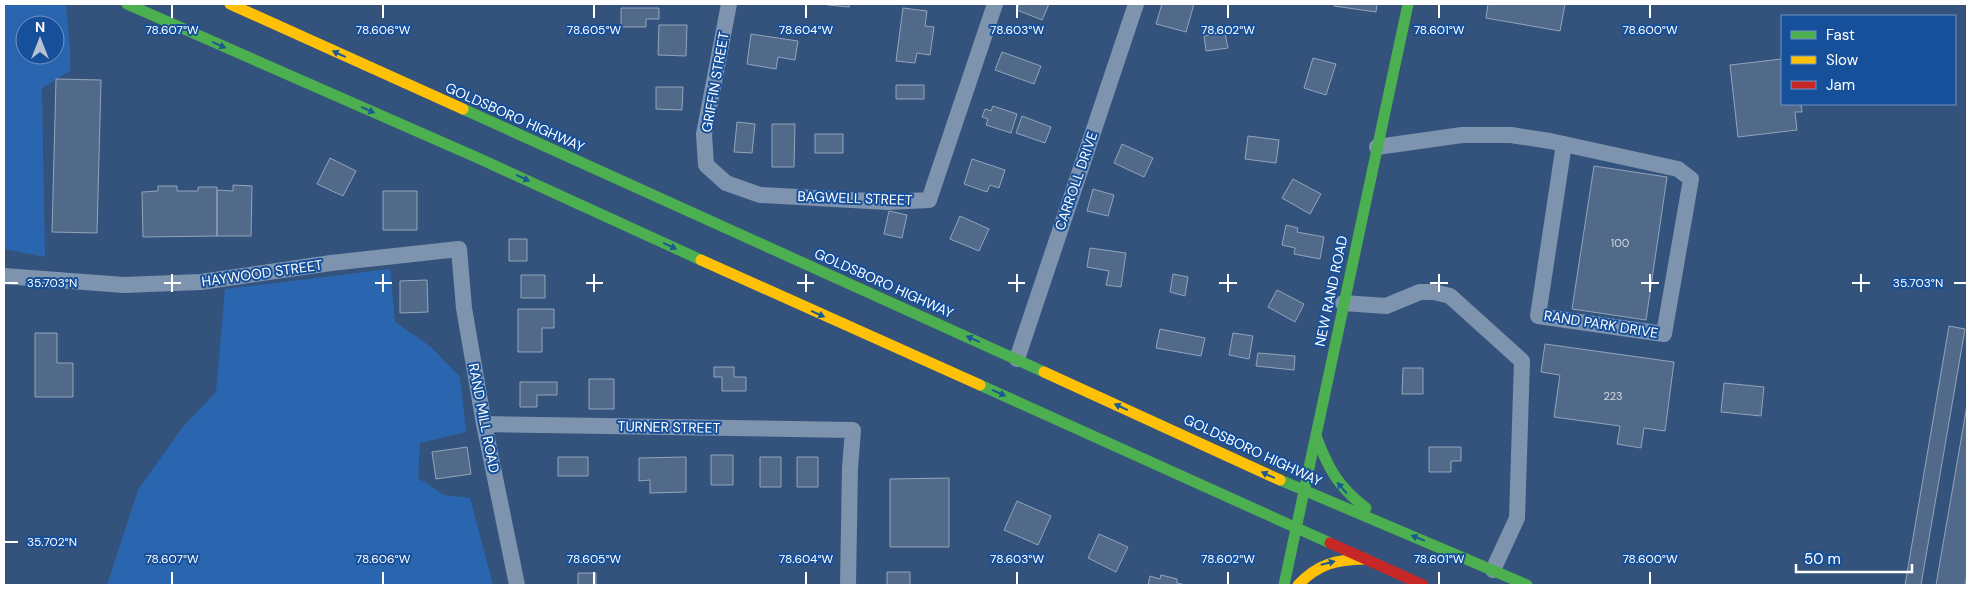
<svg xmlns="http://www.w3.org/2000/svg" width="1971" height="589" font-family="'DM Sans',sans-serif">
  <rect width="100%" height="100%" fill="#34537c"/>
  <path fill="#2a66af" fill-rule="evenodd" d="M4,4H63L66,6L70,50V71L42,88L45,257L4,249ZM25,25H55V55H25Z
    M390,269L395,322L431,347L460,377L466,432L420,443L418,478L444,495L470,498L493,585H107L138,490L181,429L216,392L225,289Z"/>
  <path fill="#516a8a" stroke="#93a4bb" d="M828,4H849V7L828,5Z
    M1019,4H1049L1042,20L1017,10Z
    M1162,4H1194L1186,32L1156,24Z
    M1334,4H1377L1376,12L1334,6Z
    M1488,4H1565L1560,31L1486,18Z
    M621,8H659V19H646V27H621Z
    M903,8L927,11L925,26L934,27L930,55L917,53L915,63L896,61Z
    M659,25H687L686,56L658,55Z
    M1225,33L1228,48L1206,51L1204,36Z
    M751,34L798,41L795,60L778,57L776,69L747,64Z
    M1002,52L1041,66L1034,84L995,70Z
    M1313,58L1336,64L1326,95L1304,88Z
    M1782,59V104H1801L1802,112H1795L1797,130L1738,137L1730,65Z
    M56,79L101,80L97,233L52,232Z
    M896,85H924V99H896Z
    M656,87H683L682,110L656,109Z
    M993,106L1017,114L1011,133L986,125L988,119L982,117L985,109L991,111Z
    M1022,116L1051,127L1045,143L1016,133Z
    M737,122L755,124L752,153L734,152Z
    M772,124H795L794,167H772Z
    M815,134H843V153H815Z
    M1248,136L1279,140L1276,163L1245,159Z
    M1122,144L1153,158L1144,177L1114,163Z
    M330,158L356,171L343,196L317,184Z
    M972,159L1005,170L999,188L990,185L987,192L964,184Z
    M1594,166L1667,177L1646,320L1572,309Z
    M1293,179L1321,194L1310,214L1282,198Z
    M233,185L252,186L251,236H217V190L233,191Z
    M158,186H177V191H198V187H217V236L143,237L142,192L158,191Z
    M1093,189L1114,195L1108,216L1087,211Z
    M383,191H417V230H383Z
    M889,211L907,215L902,238L884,234Z
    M960,216L989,229L979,251L950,239Z
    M1286,225L1298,228L1297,232L1324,237L1320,259L1294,254L1295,248L1282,245Z
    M509,239H527V261H509Z
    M1090,248L1126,253L1121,287L1106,285L1109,271L1087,267Z
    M1173,274L1188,277L1185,296L1170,292Z
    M521,275H545V298H521Z
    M427,280L428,312L400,313V281Z
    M1277,290L1304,304L1295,322L1268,307Z
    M518,309H554V328H542V352H518Z
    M1949,326L1965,329L1921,585H1905Z
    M1160,329L1205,338L1201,356L1156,348Z
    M35,333H57V363H73V397H35Z
    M1233,333L1253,336L1249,359L1229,355Z
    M1545,344L1674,362L1665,431L1644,428L1641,448L1617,444L1620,426L1554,417L1560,375L1541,372Z
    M1258,353L1295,356L1294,370L1256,366Z
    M714,367H734V377H746V391H722V377H714Z
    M1403,368H1423V394H1402Z
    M589,379H614V409H589Z
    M520,382H557V395H537V407H520Z
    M1724,383L1764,387L1761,416L1721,412Z
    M1967,405V574L1965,585H1936Z
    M467,447L471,474L436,479L432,452Z
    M1429,447H1461V461H1451V472H1429Z
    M711,455H733V485H711Z
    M558,457H588V476H558Z
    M686,457V492L650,493V480L639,481V458Z
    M760,457H781V487H760Z
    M797,457H818V487H797Z
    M949,478V547H890V479Z
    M1017,501L1051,516L1038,545L1004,530Z
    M1099,534L1128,547L1116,572L1088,558Z
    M887,572H910V585H887Z
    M578,573H596V585H578Z
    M1161,575L1177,579V583L1186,585H1148L1150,576L1160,579Z"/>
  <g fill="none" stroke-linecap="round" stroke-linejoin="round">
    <path stroke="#7e93ae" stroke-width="16" d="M729,4L704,134L706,165L726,183L760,195L888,202L929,200L995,4
      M1377,147L1462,135H1511L1550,141L1678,169L1691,179L1664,334L1538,316L1564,144
      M4,276L124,285L201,282L331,263L459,249L464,308L484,424L517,585
      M1343,303L1386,306L1420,292H1434L1450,296L1522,361L1517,518L1493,570
      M1017,359L1136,4
      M484,424L853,430L850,468L848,585"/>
    <path stroke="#4caf50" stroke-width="11" d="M127,4L478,158L701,260
      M463,109L1044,372
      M980,385L1330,543
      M1316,436C1328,468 1338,487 1366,508
      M1280,480L1527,585
      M1284,585L1408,4"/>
    <path stroke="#ffc107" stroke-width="11" d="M230,4L463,109
      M701,260L980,385
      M1044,372L1280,480
      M1298,585C1319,563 1336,560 1365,559"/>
    <path stroke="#c62828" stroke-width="11" d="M1330,543L1423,585"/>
  </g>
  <defs><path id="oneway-solid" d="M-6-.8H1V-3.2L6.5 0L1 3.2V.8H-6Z" transform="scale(1.25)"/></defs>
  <g fill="#1b5993">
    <use href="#oneway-solid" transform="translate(219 45) rotate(24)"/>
    <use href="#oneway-solid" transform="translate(339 54) rotate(-155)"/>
    <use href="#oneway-solid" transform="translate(368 110) rotate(24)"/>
    <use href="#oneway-solid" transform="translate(523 178) rotate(25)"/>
    <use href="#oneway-solid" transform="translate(670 246) rotate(25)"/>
    <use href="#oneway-solid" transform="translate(818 314) rotate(24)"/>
    <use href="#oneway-solid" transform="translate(973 339) rotate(-156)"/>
    <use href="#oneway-solid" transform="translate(999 393) rotate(24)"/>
    <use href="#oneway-solid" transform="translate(1121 407) rotate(-155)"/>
    <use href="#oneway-solid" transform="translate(1268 475) rotate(-155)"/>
    <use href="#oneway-solid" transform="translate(1342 488) rotate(-131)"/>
    <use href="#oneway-solid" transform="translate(1418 538) rotate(-158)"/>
    <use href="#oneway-solid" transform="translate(1328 563) rotate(-14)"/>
  </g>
  <path fill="none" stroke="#fff" stroke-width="2" d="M172,5V18M383,5V18M594,5V18M806,5V18M1017,5V18M1228,5V18M1439,5V18M1650,5V18M172,274V292M383,274V292M594,274V292M806,274V292M1017,274V292M1228,274V292M1439,274V292M1650,274V292M1861,274V292M5,283H18M164,283H181M375,283H392M586,283H603M797,283H814M1008,283H1025M1219,283H1237M1430,283H1448M1641,283H1659M1852,283H1870M1954,283H1966M5,542H18M172,572V584M383,572V584M594,572V584M806,572V584M1017,572V584M1228,572V584M1439,572V584M1650,572V584"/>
  <g text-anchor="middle" stroke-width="4" stroke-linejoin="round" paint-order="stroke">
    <g font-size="11" fill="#d4dae2">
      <text x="1620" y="247">100</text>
      <text x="1613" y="400">223</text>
    </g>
    <g font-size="14" fill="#fff" stroke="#164f9a">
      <text transform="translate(715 82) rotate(-80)" y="5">GRIFFIN STREET</text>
      <text transform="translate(515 117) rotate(24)" y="5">GOLDSBORO HIGHWAY</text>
      <text transform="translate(1076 181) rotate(-71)" y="5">CARROLL DRIVE</text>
      <text transform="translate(855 198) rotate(2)" y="5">BAGWELL STREET</text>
      <text transform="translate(262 273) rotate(-8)" y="5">HAYWOOD STREET</text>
      <text transform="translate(884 283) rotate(24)" y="5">GOLDSBORO HIGHWAY</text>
      <text transform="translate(1331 291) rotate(-78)" y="5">NEW RAND ROAD</text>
      <text transform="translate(1601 324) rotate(9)" y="5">RAND PARK DRIVE</text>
      <text transform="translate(484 418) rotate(79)" y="5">RAND MILL ROAD</text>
      <text transform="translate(669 427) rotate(1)" y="5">TURNER STREET</text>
      <text transform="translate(1253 450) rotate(25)" y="5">GOLDSBORO HIGHWAY</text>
    </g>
  </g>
  <g font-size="12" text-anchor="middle" fill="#fff" stroke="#164f9a" stroke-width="4" stroke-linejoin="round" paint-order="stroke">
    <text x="172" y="34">78.607°W</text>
    <text x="383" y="34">78.606°W</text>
    <text x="594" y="34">78.605°W</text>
    <text x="806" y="34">78.604°W</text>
    <text x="1017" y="34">78.603°W</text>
    <text x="1228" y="34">78.602°W</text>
    <text x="1439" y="34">78.601°W</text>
    <text x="1650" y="34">78.600°W</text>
    <text x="52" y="287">35.703°N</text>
    <text x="1918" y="287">35.703°N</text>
    <text x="52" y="546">35.702°N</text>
    <text x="172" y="563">78.607°W</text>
    <text x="383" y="563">78.606°W</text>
    <text x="594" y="563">78.605°W</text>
    <text x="806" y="563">78.604°W</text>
    <text x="1017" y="563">78.603°W</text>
    <text x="1228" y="563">78.602°W</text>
    <text x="1439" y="563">78.601°W</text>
    <text x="1650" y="563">78.600°W</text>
  </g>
  <rect width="1971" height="589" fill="none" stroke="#ffffff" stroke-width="10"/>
  <rect x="1781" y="15" width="175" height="90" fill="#164f9a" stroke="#7395c2"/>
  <rect x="1791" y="31" width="25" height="8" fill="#4caf50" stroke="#7395c2"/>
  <text x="1826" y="40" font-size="15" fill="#ffffff">Fast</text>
  <rect x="1791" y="56" width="25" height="8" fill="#ffc107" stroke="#7395c2"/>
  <text x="1826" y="65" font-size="15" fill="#ffffff">Slow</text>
  <rect x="1791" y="81" width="25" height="8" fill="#c62828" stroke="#7395c2"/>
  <text x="1826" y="90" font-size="15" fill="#ffffff">Jam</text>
  <g transform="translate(40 40)"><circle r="24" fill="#164f9a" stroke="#7395c2"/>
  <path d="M0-4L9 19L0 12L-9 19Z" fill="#b8c3d1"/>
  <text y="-8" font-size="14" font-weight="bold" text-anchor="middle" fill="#ffffff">N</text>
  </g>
  <path d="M1796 564v8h116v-8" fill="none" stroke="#ffffff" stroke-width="2.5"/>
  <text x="1804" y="564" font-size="15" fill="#ffffff" stroke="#164f9a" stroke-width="4" paint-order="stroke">50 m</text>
</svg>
